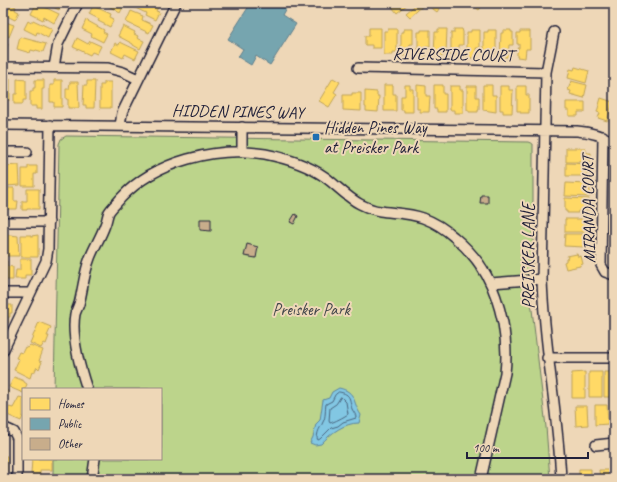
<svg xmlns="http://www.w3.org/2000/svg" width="617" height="482" font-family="Caveat,sans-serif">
  <rect width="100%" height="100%" fill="#eed7b7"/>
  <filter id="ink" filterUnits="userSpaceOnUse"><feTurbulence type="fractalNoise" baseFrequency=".025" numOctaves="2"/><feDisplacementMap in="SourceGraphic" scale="8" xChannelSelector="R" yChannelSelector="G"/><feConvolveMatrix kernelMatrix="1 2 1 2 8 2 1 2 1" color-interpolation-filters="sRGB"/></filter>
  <g filter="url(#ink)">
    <path fill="#bcd48b" stroke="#6f7b63" d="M66,136L528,142L533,144V256L531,301L546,427L550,479H53V459H161V389H54L59,144L61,139Z"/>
    <path fill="#82c7e3" stroke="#5c85a0" d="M339,388C357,392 352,402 361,415L359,423C344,423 331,433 321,444L315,445L310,443L313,437L316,424L320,420L323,400L329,398L332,392Z"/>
    <path fill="#ffd966" stroke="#bda259" d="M3,3H8L16,7L15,10L19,12L15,20L3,14L5,11L3,10Z
      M50,3H65L63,7L60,6L59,10L49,5Z
      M104,3H125L120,13Z
      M132,3H149L158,7L156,11L159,12L155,20L145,15L146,13L131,6Z
      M397,3H409L397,13L392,7Z
      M418,3H424L425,4L410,17L406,13Z
      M431,3H443L437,12L429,6Z
      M472,3H484L479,10L471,4Z
      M40,5L59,14L54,23L44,17L43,20L31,14L35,6L38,8Z
      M93,6L111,14L110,17L114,19L110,27L98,21L99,19L89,14Z
      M131,11L143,16L142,20L153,25L149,33L126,22Z
      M33,20L52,29L48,38L37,32L36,35L24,29L28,21L31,23Z
      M86,20L104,30L103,32L107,34L103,42L91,36L92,34L82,29Z
      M3,21L14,25L9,37L3,34Z
      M123,26L135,32L134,34L138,36L137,38L144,41L140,49L133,45V44L118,36Z
      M369,28H381V48H372V45H365V36H369Z
      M388,29H397V52H393V55H384V31H388Z
      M404,29H413V44H410L409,56H401V32H404Z
      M438,29H447L446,53H443V56H434L435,32H438Z
      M454,29H462L463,32V45H459V56H451V33H454Z
      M421,30H430V47H426V57H418V32H421Z
      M471,30H480V48H476V58H467V32H471Z
      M488,30H496V53H492V56H484V32H488Z
      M503,30H511V32H513V45H509L508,57H500L501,33H503Z
      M520,31H530V49H526L525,58L517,57V48H519V44H517V33H520Z
      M20,37L46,44L43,52L36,50L35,51L31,50L30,53L17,49Z
      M77,38L88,44L90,41L101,46L97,54L92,52L90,55L73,47Z
      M3,40H4L3,43L8,44L6,53L3,52Z
      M120,42L139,51L135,59L125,54L123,58L111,52L115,43L119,45Z
      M575,67L589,71L586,83L568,78L570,69L574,70Z
      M333,78L340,82L334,92L337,94L329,107L319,101Z
      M3,79H10V100H6V105H3Z
      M17,79L26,80V100H23V104H14V94H17Z
      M35,80H44V89H42V109H36V106H30V91H33V88H35Z
      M54,80H62V107H54V102H50V85H54Z
      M87,81H95L94,108H86V105H83L84,85H87Z
      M571,81L587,85L584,98L570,94L571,91L568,90Z
      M70,82H78L79,108H68V99H66V89H69Z
      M104,82H111V108H100V85H104Z
      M384,85H393V94H396V111H384Z
      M405,85H410V89H413V112H404V110H401V96H405Z
      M417,85L426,86V96H430L429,112H420V109H417Z
      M434,85H443V94H446V112H437V109H434Z
      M483,85H492V95H496V112L483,110Z
      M450,86H460V90H463V113H454V110H450Z
      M467,86H476V97H479V110H478V112H469V110H467Z
      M500,86H509V90H513L512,113H503V110H500Z
      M517,86H526V95H529V113H520V111H517Z
      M365,91L377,92V96H379L378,112L366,111V107H365Z
      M352,93H361V111L343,110V95H352Z
      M601,98L613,102L607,121L598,118L600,113L597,112Z
      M566,102H585V112H578V116H569V110H566Z
      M614,108V123L609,121Z
      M566,148H585L587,153H591V162H566Z
      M566,163L590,164V172H588L586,176H566Z
      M19,165L20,185L7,186V184H3V178H7V175H3V166Z
      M28,166H37V174H34V186H22V169H28Z
      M566,183L587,184V188H590V197L565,196Z
      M3,188H14V201H18L17,209H3Z
      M27,189H39V209H27V210H22V201H27Z
      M565,198L589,199V210L586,209V211H578V213H567V211H565Z
      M565,219H586V223H589V232H565Z
      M3,234L18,236L19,256H3Z
      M565,234H589L588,243H587V245H584V247L564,246Z
      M21,235H31V236L38,235V257H21Z
      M577,254L578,257L581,256L583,264L580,265V266L566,269L564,262L566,261V259L568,258L567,256Z
      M20,259H31V275H25V279H15L16,270H20Z
      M3,261H7V266L13,267V280H3Z
      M3,302H4V305H12V313H10V317H8V323H3Z
      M39,322L51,327L47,336H49L46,344L44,343L41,348L30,343Z
      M30,345L43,350L39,361L42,362L39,369L37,367L34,373L32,372L30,378L14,370L19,359L16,358L19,352L22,353L25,347L27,348Z
      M585,372V398H572V373Z
      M589,372H602V397H589Z
      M604,372H614V397H604Z
      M14,377L24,381V382L27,384L25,389H23V393L9,387Z
      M3,389L8,391L3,403L6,404L3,411Z
      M19,397L23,398V416L21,421L5,414L9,407L13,408Z
      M595,405H607L608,424L595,425Z
      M611,405H614V425H612Z
      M575,406H587L588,425L576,426Z
      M3,456H7V472H3Z
      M32,459H52V470H40V474H31Z
      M579,469H591V479H579Z
      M599,470H611L612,479H600Z
      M30,478H52V479H30Z"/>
    <path fill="#76a5af" stroke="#5d7e8c" d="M251,3H262L269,7L271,3H282L287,6L282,15L296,24L270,65L256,56L251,65L238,57L243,49L228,39Z"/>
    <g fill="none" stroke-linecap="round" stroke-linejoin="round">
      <path stroke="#48647e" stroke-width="1" d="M339,392C352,394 349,400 352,409C354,413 356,414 356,418L343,422L338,426L331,428L320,439L318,440L317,438C318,429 320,429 323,422C326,417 325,409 326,404L332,401L335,395Z
        M341,397L346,402L348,414C344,417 334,422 330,423L329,421L330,408L336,404Z"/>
    </g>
    <path fill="#c8ad8b" stroke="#22223b" d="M481,195H488V203H480Z
      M295,214L298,216L294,224L290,222Z
      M200,219H211V231L200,230Z
      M247,244L258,247L256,258L244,256Z"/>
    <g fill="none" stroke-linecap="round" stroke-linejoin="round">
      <g stroke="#22223b" stroke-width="12">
        <path id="street" d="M554,32L546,72L542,279C544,347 558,412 561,479
          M3,67L108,68L123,72L138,79
          M54,67L58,44L78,3
          M358,68L546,72
          M3,125L577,131C591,132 601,135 614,142
          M120,126L122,113L176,3
          M603,136L601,265L605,272L614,275
          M3,152H27
          M242,152V127
          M3,222H49
          M491,283L542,279
          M3,293H30
          M3,351L46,261L48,249L50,125
          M547,358H614
          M87,389C80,368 71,336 75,314C76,311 78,307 79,304C83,289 84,273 90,258C94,247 101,237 105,225C107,221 107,216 109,212C112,207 118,202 121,198C155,161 217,146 265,154C285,158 308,165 325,177C336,185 348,198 360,204C366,207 373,210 380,211C394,213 410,213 423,218C434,222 445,229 454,237C483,261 495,286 503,323C506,340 507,356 505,373L481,479
          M3,427L14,432L17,438V479
          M596,445L614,443
          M92,479L95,459"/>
      </g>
      <use href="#street" stroke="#eed7b7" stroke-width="9"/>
    </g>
  </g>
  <rect fill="#1f6fb2" stroke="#eed7b7" stroke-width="1.5" x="312" y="133" width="8" height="8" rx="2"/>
  <g text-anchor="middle" stroke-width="4" stroke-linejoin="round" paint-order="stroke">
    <g font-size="17" fill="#22223b" stroke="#eed7b7">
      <text transform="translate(453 54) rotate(1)" y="6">RIVERSIDE COURT</text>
      <text transform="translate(238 111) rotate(1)" y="6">HIDDEN PINES WAY</text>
      <text transform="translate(588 209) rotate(-91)" y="6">MIRANDA COURT</text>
      <text transform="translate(528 256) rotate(-90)" y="6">PREISKER LANE</text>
    </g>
    <g font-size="17" fill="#22223b" stroke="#eed7b7" text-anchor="start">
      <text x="324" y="133">Hidden Pines Way<tspan x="324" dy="20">at Preisker Park</tspan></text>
    </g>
    <g font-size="17" fill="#41464b" stroke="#eed7b7">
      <text x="311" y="315">Preisker Park</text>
    </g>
  </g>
  <rect width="617" height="482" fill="none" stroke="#eed7b7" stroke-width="16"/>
  <rect x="8" y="8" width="601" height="466" fill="none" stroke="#22223b" stroke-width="1.5" filter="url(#ink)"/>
  <rect x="22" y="388" width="140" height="72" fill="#eed7b7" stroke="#9c8f85"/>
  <rect x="30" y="398" width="20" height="12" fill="#ffd966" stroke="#9c8f85"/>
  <text x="58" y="408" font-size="12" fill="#22223b">Homes</text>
  <rect x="30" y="418" width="20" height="12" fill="#76a5af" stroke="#9c8f85"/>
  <text x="58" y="428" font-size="12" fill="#22223b">Public</text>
  <rect x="30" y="438" width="20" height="12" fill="#c8ad8b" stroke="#9c8f85"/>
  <text x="58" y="448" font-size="12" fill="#22223b">Other</text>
  <path d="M467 452v6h121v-6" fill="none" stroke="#22223b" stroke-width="2"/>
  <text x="473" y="452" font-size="12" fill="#22223b" stroke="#eed7b7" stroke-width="3" paint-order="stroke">100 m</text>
</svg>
